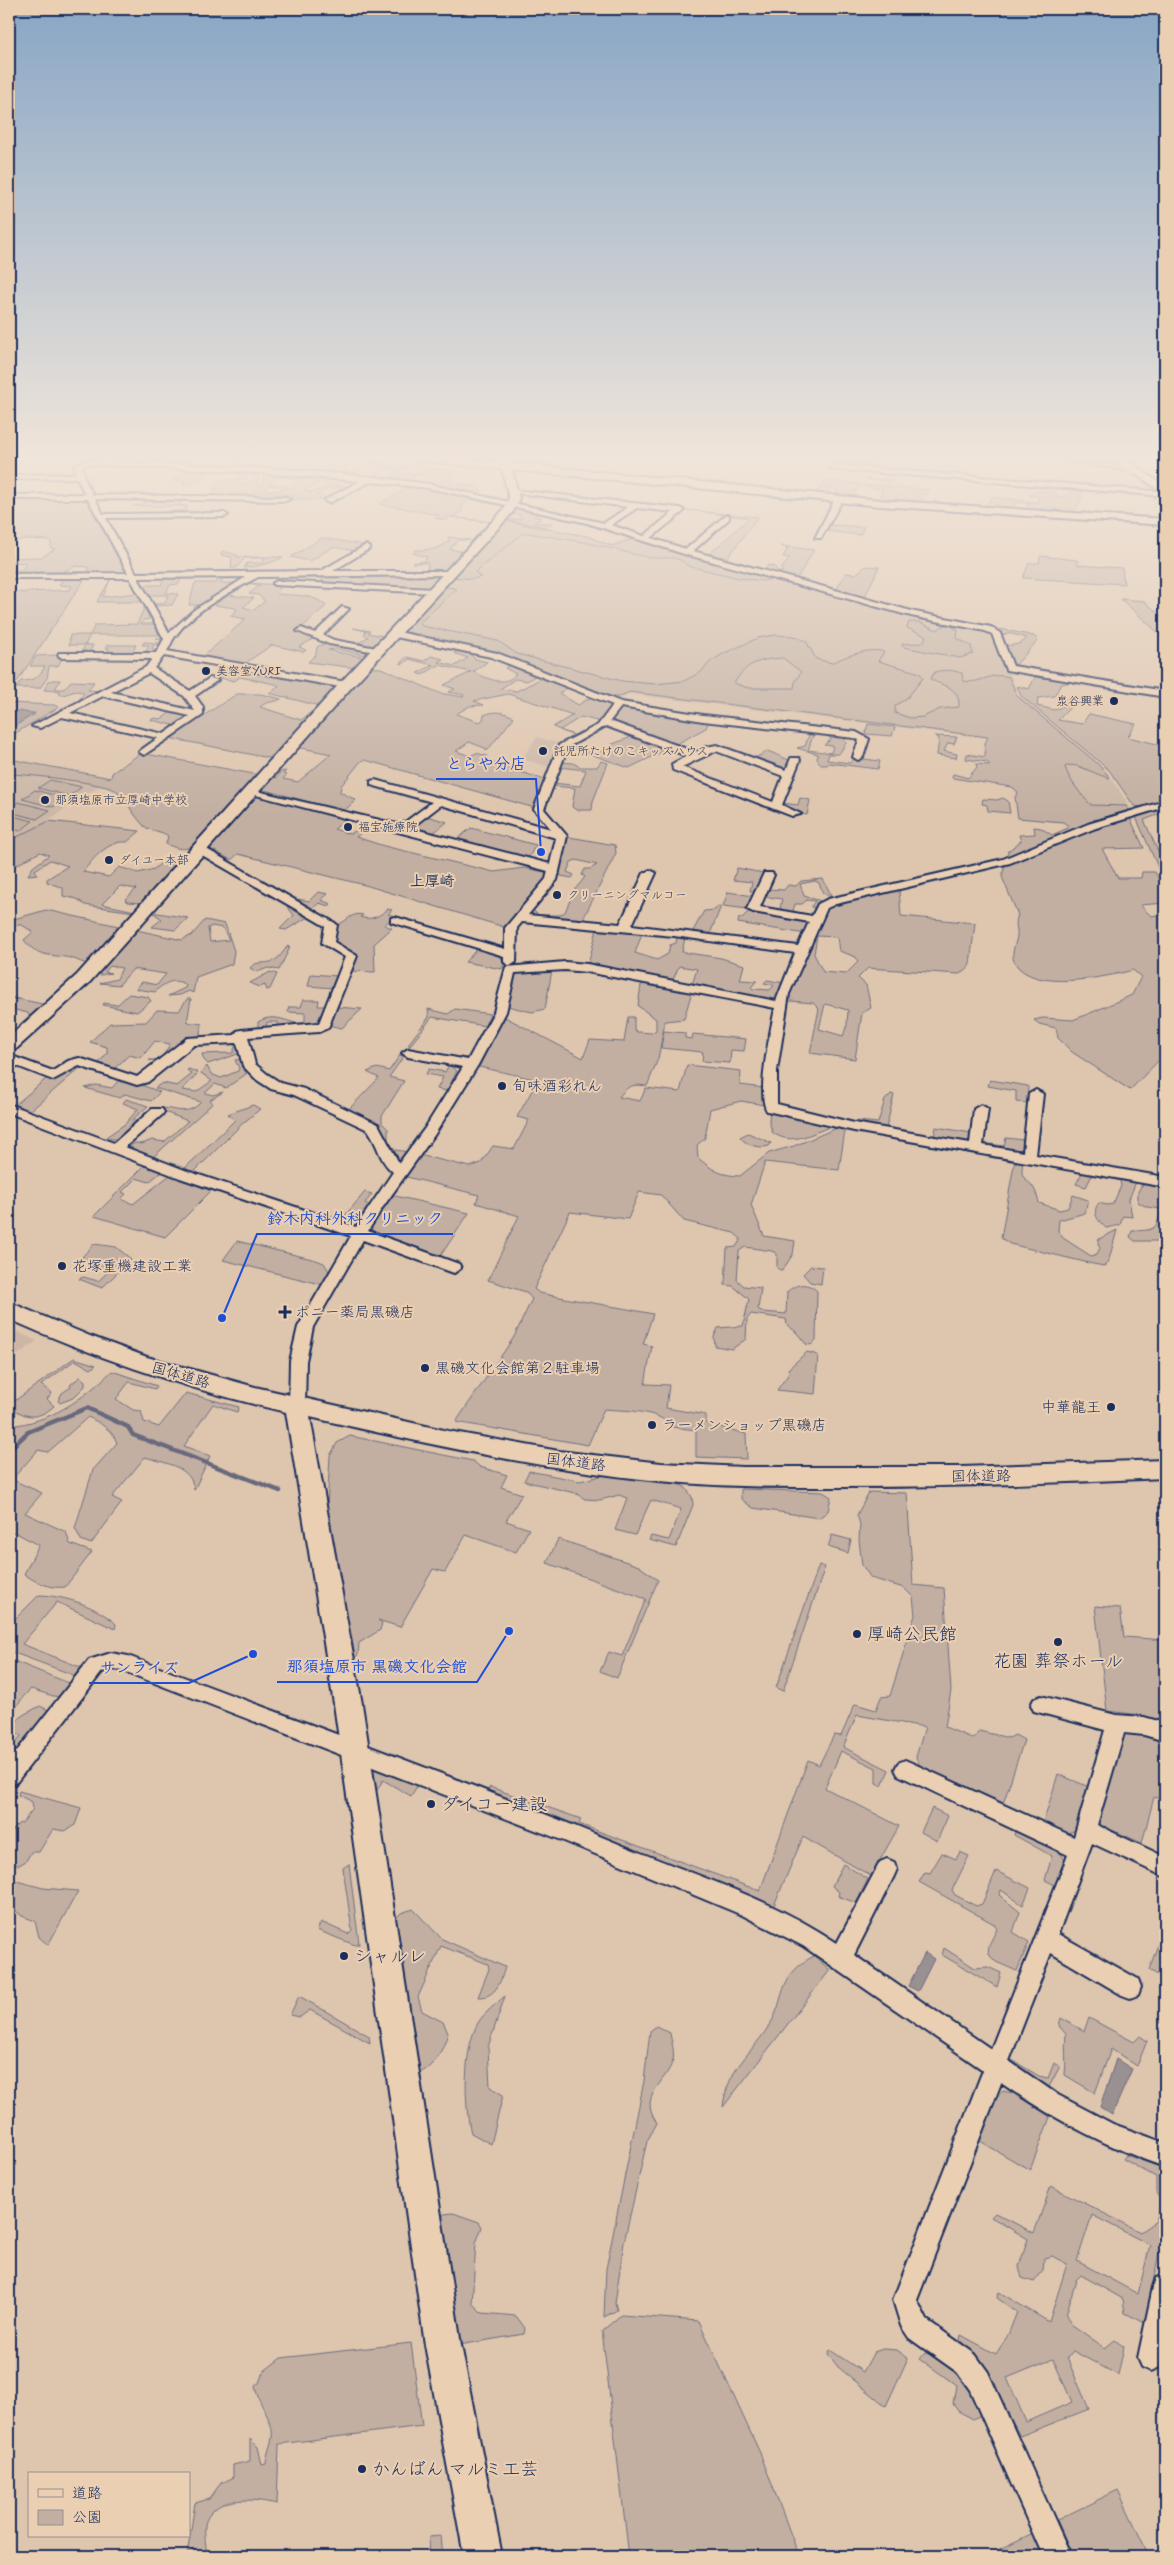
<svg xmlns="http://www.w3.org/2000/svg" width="1174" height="2565" font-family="Mynerve,'Klee One',sans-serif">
  <rect width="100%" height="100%" fill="#dec5ad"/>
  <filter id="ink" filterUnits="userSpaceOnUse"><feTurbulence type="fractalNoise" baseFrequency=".02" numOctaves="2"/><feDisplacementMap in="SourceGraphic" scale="10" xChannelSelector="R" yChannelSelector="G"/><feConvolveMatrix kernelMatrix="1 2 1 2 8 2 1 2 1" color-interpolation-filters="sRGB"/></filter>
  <g filter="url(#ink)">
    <path fill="#ccb7a6" d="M510,457H555L559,466L558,468L516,464Z
      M1146,494L1165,497V520L1158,519L1151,505H1155Z
      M503,520L574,533L610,544L631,536L700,557L994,633L1019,696L1107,771L1132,811L1093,822L995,739L627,694L621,702L497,654L399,633Z
      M537,737L561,744L552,768L522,759Z
      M9,763L110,779L9,846Z
      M9,1328L37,1341L9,1361Z"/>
    <path fill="#c2afa2" stroke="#6e6f80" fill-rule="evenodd" d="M145,457H246L236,468L138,463Z
      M341,457H350L343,471L354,472L358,466H361L358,473H341L338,477L312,473L325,471Z
      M846,457H882L878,461L868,460L875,462L868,469L838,466Z
      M417,459L431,460L426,469L454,470L455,475L451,477L449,482L478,487L481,489L479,496L429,485L432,476L415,474L419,468L417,467Z
      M369,463H386L385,467H410L401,469L399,473L415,474L411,481L374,479L392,477L397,469L384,468L380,475L376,474L375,471L380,464Z
      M206,469L210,470C203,476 193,487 183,485L186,481H173L184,473L197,474Z
      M243,471L251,473L237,484H246L257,478L255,472H259L258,486H263L264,472L302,476L297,480L290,479L291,476L279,475L269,484L287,486L268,485L264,490L274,491L291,487L308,477L337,479L330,484L319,482L305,490L311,493L334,484L345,486L358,483C341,493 336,482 317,495L325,498L337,495L329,500L291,499L294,495L292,494H274L267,498V493L254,492L253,497L214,496L217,490L213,489L219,480H237Z
      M893,473H897L889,487L929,490L917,504L877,500L883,491L862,485L885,486L888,481L866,479L882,480Z
      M826,481L861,484L850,498L839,497L834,488L831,487L827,491L834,496L814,494Z
      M414,484L473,497L462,506V512L452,517L490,522L450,517L446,520L435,518L439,515L379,504Z
      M1062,487L1085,488L1078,497L1082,498L1072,514L1030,511L1027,508L1030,504L1017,502L1010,511L990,506L983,509L992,497L1035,502H1038V496H1029C1037,489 1047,491 1056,492V496L1063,497L1071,490Z
      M84,497L127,572L94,573L89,571L88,567L76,566L58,574H9V570H22L27,563L9,562V558L42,557L55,549L51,548V542L48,540L25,539L9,543V499Z
      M152,499H182L179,505L188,506C184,515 177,514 167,514L168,511H183L187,506H133L142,505L147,500Z
      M524,508L548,513H538L534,516L542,518L534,523H552L546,527L503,520L521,519V515L510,514L513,510Z
      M687,510L758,517L725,561L707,556L749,518Z
      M505,521L587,536L612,546L635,538L776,579L763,581L739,578L688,566L681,560L673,558H650L583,542L526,533L522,534L475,572L481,577L472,579L451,577Z
      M829,525L864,527L860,535L825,531Z
      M448,537L470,540H458L450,549L465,552L449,570L427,571L428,563H412L425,561L427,557L413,553L415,550C426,550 442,550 449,540Z
      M322,538L365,545L356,551L333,547L310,561L291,557Z
      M780,546L814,550L796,580L765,570L768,565L774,566L778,572H783L781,569L790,558L783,557L788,548Z
      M222,551L237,555V557H283C270,564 259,566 244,568L247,563H262L264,558H245L236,568H231L232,557L221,555Z
      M1040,556L1077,560L1078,565L1122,568L1124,584L1023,578L1029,563H1039Z
      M866,566L879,567L864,598L836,590L846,573L856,574Z
      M325,575H440L442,576L429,589L320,584Z
      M165,576H182L179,584L170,585L166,593L178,594L172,605L156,606L155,604L165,603L168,595H147L142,585H161Z
      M250,576L204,605H189L195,583H216L218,577H225L220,583H233Z
      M64,577H86L9,694V593L70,590L72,586L59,585Z
      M129,577L143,602H97L110,580L103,597L136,593Z
      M247,583L281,585L277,594C295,596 313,593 326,606L298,631L315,638L299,647L306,650L304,652L272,645L241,666L200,659L246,619L230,616L237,610L235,608L214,605L229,595L254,598L243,607L254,610L265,601L258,595L249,594L260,585Z
      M444,586L457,589L419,623L422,626L498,641L517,654L622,681L655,684L684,681L701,672L711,661L725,653L758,638L775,635L793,636L806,641L816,659L832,663C845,656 870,647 884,652L878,661L920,673L923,678L907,698L895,706V713L910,718L923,717L940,709L959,707C960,687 945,687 930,679L935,672C944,669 952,670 962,673L963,681C981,685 990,671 1009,677L1017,696L1098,764L1110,778C1096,776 1075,760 1065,767C1069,780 1081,795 1091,805L1126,806L1129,810L1093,820L1125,815L1131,820L1144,848L1102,849L1118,878H1141L1142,872H1155L1165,891V903L1140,905L1151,916L1165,914V1054L1130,1090L1072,1052L1058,1038L1056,1028L1039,1024L1034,1020L1043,1018L1073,1020L1095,1011L1132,995L1141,977L1133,970C1106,977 1033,993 1015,963C1010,955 1015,946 1017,937C1018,928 1014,924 1018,915L1002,877L1008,851L1021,841L1019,835L1035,834L1034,827L1041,828L1052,835L1070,827L1063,822L1018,818L1015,797L1018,792L1012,787L952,778L953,774L968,778L977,767L976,764L990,765L987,762L966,759L967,754L985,757V743L988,737L630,692L617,697L611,696L495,652L404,632L403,630ZM783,658L801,672L795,682L794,688H748L734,683C748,662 758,660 783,658Z
      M1121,599L1144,601L1165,619V639Z
      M144,608L150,619L144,620L141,624H154L159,635H90L85,645H93L90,651L103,653L87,654L88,651H82L85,645H69L70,635H90L95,625L137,624Z
      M909,622H919L937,630L944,625H949L958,630L957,638L971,646L973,654L960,658L903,647L902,644L923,643L926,636L907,628Z
      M353,628L370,631L368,633L387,637L375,648L346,643L360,642L368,637L364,634L366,631Z
      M1000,629L1034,636L1038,640L1014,667L1003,645C1012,646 1021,645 1027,638L1008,633L999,637L996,631Z
      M156,638H162L164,641L163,645H153L152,649H162L158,653L107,654L109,648H106L107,645H136L132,653L146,652L149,645H142L144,642L160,643L161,640Z
      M326,643L364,651L370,653L368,656L336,649L328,650L366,658L356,668L308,662L316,654L317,647Z
      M459,649L473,653L471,655L475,659L487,662L473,672C487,678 504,688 516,674L505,668L512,663L538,674L527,681L515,679L500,689L517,691L544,677L569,687L559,693L578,705L593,696L613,705L601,722L581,717L560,730L574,735L581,731L586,733L576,737L553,727L573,715L508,694L474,701L484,705L470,706L456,714L479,722L483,720L484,715C496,710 503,712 514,717L487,751L485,748L469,742L456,751L470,756L476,753L487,756L485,760L545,780L535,808L365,760L361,761L341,786L340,792L356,800L345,810V820L334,829L350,834L363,826L367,828L356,837L384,846L494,872L524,868L550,873L542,886L504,927L365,885L238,854L231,860L207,847L254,796L319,810L321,805L261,789L271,777L276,778L280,772L286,771L283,774L287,775L283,779L298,782L331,754L297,747L274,759L169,738L237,694H261L281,699C275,703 268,700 260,707L301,720L319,706L269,693L279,686L275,684L240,677L234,681L216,677V675L229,668L347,686C358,675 364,666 381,668L439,693L463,697L464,695L449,692L455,689L444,685L471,672L439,665L422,675L418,673L433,665L409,659L403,664L400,663L407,657L424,661L431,656L443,659L438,662L455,666L468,658L454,653Z
      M58,655L57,658H62L58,666H49L47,678L40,688H16L21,681C33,681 40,677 45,666H30L36,656Z
      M1035,677L1072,682L1061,684L1054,696L1038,698L1037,706L1055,710L1065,705V699L1077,700L1058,720L1082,724L1089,714L1136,724L1128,737L1165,746V763L1161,772L1165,773V801L1144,807L1134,806L1109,770L1021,696L1017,686L1029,689Z
      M53,680H60L55,689H64L71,681L94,682L88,690L102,691L78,701L84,693C75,688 69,695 60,695V691L44,690L49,681Z
      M9,703L54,705L59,707L9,737V729L35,713L16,712L9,718Z
      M627,707L709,721L706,728L673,746L613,723L611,720L617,710Z
      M173,711L193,715L173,730L169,729L173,725L151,720L154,718L161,719Z
      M868,724L895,727L892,736L865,734Z
      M814,733L808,750L831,753L833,746L824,745L833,738H829V735L844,736L846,743L839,754H829L827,760L850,763L855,758L880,761L878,769L829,763L827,765H821L817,759L818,754L797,748L805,746L809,735Z
      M634,736L668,749L629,768L568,746L585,737L588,738L575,745L591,752L598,750L605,752L614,748L610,745Z
      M935,736L957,737L954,744L948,743L944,751L957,754L956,758L937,755L939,738Z
      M768,751L791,761L788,767L780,769L753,759Z
      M141,753L259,775L201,839C188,851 182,851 166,844L168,836C161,830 151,832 144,826C134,816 127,802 118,792C110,783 24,774 9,774V759L111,778L112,773Z
      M601,761L608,763L593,801L592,810H576L572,807L575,788L552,786L553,783L580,786L586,770L558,767L560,762L573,763L580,767H597Z
      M50,780L82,787L69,796L38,788Z
      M35,790L66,798L53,807L22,799Z
      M800,798L810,800L807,815L798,813L782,803L798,805Z
      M1003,798L1008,801L1010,813L988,811L987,805L982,804L983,799L997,800Z
      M18,802L50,810L37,819L9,812V808Z
      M1165,806V812L1144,820L1165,867V883L1135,815Z
      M9,815L33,821L20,831L9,828Z
      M427,816L447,822L432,834L410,828Z
      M49,821L140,831L127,842C109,840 93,858 83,872L109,877L119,867L138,873L154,869L166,859L172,860L176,866L143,903L127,902L125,900L136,889L120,886L102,904L135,911L134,912L85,905L77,899L63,896V888L47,882V879L68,866L50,860L35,870L37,874L28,875L33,867L49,855L40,852L9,869V836L15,838Z
      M471,828L536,845L527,860L455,841Z
      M564,836L615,845L616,853L583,919L535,917L530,915L532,909L538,915H560L565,912L574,891L585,877L582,875L585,869H590L597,865L576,860L571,862L567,872L574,875L572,878L561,876L558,864Z
      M737,868L763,873L755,891H750L752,882L733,880Z
      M823,879L832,897L823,893L819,883L815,881L800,884L804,896L824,902L816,908L811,907L815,901L807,900L802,904H795L793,911L811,916L787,914L780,908L782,899L763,896L767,889L784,890L788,885L796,886L801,881Z
      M899,890L901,916L975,923L970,964L967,970L959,974L868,968L858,978L866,985L871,1008L862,1013L855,1059L810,1053L819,1009L813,1003L768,999L692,985L697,969L679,966L672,982L588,965L597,929L642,933L635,953L657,960L668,954L670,945L676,943L677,937L685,938L682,952L721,958L744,965L740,980L757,981L751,987L753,989L770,990L774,985L764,983L767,980L784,983L819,912L835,904ZM817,936L837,937L839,951L856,957L858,962L846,974L823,972L814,954ZM825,1004L848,1010L847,1025L843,1036L819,1029Z
      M318,892L328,894L321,900L331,904L329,906L319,903L312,909L297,902L298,899L309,901Z
      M728,892L753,896L748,909L723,906Z
      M718,906H721L710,934L693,931L704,911L715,910Z
      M287,907H292L308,917L286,930L280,929L294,915Z
      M388,909L392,910L388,914L395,916L384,925L392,928L374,944L375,972L349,971L354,955L332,942L336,925C346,923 352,911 363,915L360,917C372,921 379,916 388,909Z
      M46,910L182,940L192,935L205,920L225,924L234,951L232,964L196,977L193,993L189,991L180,995L168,996L185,988L186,985C175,977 163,983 155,992L136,989L142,982L157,985L166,974L133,969L119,985L100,983L117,979L122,968L110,966L105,972L111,973L100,975L95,974L90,964C83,964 78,960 71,958C51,954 38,958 24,940L33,932L22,925H10L14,919ZM212,926L223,928L229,940L210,942L208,928Z
      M152,912L188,918L175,930L152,927L162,919Z
      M748,912L811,922L806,934L738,923L739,918H742Z
      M287,946L290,947L279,970L268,968L257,972L250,968C260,956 272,973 287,946Z
      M478,948L501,957L504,964L502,969L465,962Z
      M552,970L545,1009L532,1012L507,1006L512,973Z
      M270,972L277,974L270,989L267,990L265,985L260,987L250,983Z
      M311,974L338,976L334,988L308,986Z
      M648,981L692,991L684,1019L665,1021L658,1059L647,1086C633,1084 628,1085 619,1097L640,1101L646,1088L680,1092L687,1065L741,1071L740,1085L764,1088V1105L741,1101L710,1109L705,1138L697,1145L698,1158C714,1171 719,1175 740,1176L769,1153L794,1146L837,1128L845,1130L839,1170L765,1162L751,1205L764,1236L795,1241L793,1254L782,1271L777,1268V1254L772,1251L745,1247L739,1251L737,1280L744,1286L761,1288L758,1309L763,1312L786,1314L787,1292C796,1283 808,1282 817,1291L816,1340L811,1345L806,1344L796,1332L787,1325L786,1319L751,1314L747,1319L746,1339L732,1349L715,1346L714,1337L718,1328L743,1326L749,1299L733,1286L725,1285L727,1248L736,1247L741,1239L734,1233L684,1221L661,1195L639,1192L628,1219L570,1212L534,1289L539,1293C577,1301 615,1306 653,1314L643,1344L652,1346L645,1384L669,1385L666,1408L706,1415V1423L746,1434L747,1459L696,1457V1430L672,1427C658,1409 625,1411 604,1409L588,1445L456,1422L514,1337L532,1299L526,1292L488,1280L519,1216L476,1203L479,1195L403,1176L419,1155L470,1167L481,1163L493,1146L514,1149L529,1120L517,1117L538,1080L475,1066L503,1016L583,1058L590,1040L624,1042L628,1017H634V1029L637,1032L652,1033L656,1030V1019L638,1006L641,985Z
      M129,994L148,997L151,1001L137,1012L103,1005L104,1003L117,1005Z
      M9,997L47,1005L25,1027L19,1025L29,1016L28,1013L15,1010L14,1005L18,1000Z
      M187,999H191L187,1022L202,1024L199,1038L160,1062L149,1060H161L170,1044L155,1041L141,1058L129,1055L114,1069L98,1064L107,1053V1047L90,1042L110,1023L146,1022L157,1010L179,1011Z
      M303,1000H319L318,1006H326L321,1024L278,1029V1022H267L266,1030L258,1031V1022C277,1010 294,1028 305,1022V1013L288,1012L289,1007H301Z
      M337,1007L362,1009L342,1028L328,1025Z
      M428,1009L448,1014L455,1009L490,1014L485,1026L432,1017L409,1047V1043L429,1017Z
      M664,1031L685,1033V1038L692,1039L693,1034L746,1039L744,1051L731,1050L730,1063L702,1061L703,1052L661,1048Z
      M236,1043L241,1053L208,1064L204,1060L202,1054L233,1053Z
      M400,1055L404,1056L389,1077L404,1081L382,1116V1123L388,1129V1140L395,1150L409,1152L400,1165L386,1147L348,1110L379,1078L367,1072L377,1068L389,1071Z
      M242,1059L246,1074L226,1088L215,1084L205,1093L213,1095L223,1092L210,1100L213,1103L153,1157L127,1148L135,1143L142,1144L152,1140L164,1142L188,1121L157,1109C172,1105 185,1119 201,1102L155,1088L162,1083L177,1086L192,1074L187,1070L189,1069L198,1073L182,1090L196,1092L212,1081L201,1073L207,1066L211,1074L221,1078L238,1071L239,1068L235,1060Z
      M449,1065L457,1071L447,1091L437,1089L443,1077L426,1074L429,1069L445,1072Z
      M74,1066L80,1068L30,1111L15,1105L47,1078Z
      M109,1073L160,1092L151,1101L125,1094L120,1098L85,1088L96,1085L112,1088L119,1080L106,1077Z
      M990,1080L1028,1086L1027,1103L1016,1102V1091L988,1086Z
      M891,1094L894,1095L886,1128L858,1124V1121L878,1123L885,1100Z
      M126,1099L148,1106L132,1120L139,1122C129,1131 119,1144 106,1137L125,1124L138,1109L123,1103Z
      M253,1105L260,1109L242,1124L194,1172L184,1169L235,1120L228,1114Z
      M770,1110L827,1125V1128C808,1135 790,1146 772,1132L769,1120Z
      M936,1127L971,1133L970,1143L934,1137Z
      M748,1133L771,1143L769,1146C759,1149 746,1145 740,1137Z
      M1006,1138L1024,1140L1022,1149L1014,1151L982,1146L983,1143L1004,1146Z
      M1015,1159L1023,1162C1020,1180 1024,1175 1033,1187C1036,1191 1038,1199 1039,1203L1060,1210L1068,1208L1073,1195L1088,1200L1085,1213L1059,1220L1058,1231L1063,1238L1091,1256L1097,1254L1100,1248L1098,1244L1099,1239L1117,1230L1108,1263L1104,1266L1093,1264L1010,1244L1001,1238Z
      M144,1166L161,1172L149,1182L136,1178L122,1192L126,1194L121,1199L133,1204L170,1175L211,1191L165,1237L94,1216Z
      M1084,1169L1131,1179L1136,1182L1129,1199L1132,1217L1123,1216L1120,1225L1106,1228C1098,1221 1091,1212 1099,1203L1107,1205L1113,1204L1121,1186L1120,1181L1097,1174L1092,1175L1086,1187L1076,1184Z
      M1147,1183L1165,1186V1241H1135L1130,1237L1132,1231C1152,1230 1157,1232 1161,1209L1147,1207L1138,1202V1192L1141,1186Z
      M365,1192L372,1194L365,1203L369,1205C353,1229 343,1223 318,1215L321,1212L342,1219Z
      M391,1195L469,1213L439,1258L381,1238L371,1228Z
      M237,1241L316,1260L324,1263L330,1273L324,1285L223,1260Z
      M94,1244L116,1247L131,1259L102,1288L79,1279L83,1277L98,1281L105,1275L108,1270L82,1262V1257Z
      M811,1266L823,1267L821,1284L810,1282L803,1274Z
      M807,1352L818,1355L815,1394L777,1390L790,1372L788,1369Z
      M74,1358L96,1365L91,1369L75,1360L41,1385L52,1393L47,1399L54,1406C37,1421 24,1418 9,1405Z
      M112,1371L157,1386L155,1389L129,1382L116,1399L133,1410L141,1411L144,1422L159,1427L186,1393L239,1407L237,1412L213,1404L184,1446L210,1456L194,1490C192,1466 164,1463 145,1457L112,1497L122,1502L91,1544L81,1540L75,1528L93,1470L117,1443C112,1429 100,1423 88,1417L48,1452L38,1450L15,1476V1481L42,1493L25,1513L66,1532L70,1544L92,1552L65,1587C51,1589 35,1582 24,1574L39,1545L14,1532L9,1536V1426C51,1422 82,1400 112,1371Z
      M80,1377L85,1381V1386L73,1398L60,1403L58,1401L62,1393L71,1387L70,1385Z
      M350,1436L473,1461L480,1467L507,1475L501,1487L522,1494L506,1521L529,1529L516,1552L466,1535L445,1572L433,1569L400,1627L378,1620L382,1623L380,1630L359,1643L358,1655L348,1661L326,1524L330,1456L337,1443Z
      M529,1471L580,1481L605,1475L672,1482L685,1487L692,1497L693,1505L676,1547L649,1540L651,1536L669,1540L681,1509L651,1500L635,1535L615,1530L627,1498L619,1495L600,1500L585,1499L575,1493L524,1481Z
      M741,1489L823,1492L831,1497L828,1511L819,1518L753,1508L741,1499Z
      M869,1492L907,1493L913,1585L944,1588L951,1690L945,1727L974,1739L979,1731L1009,1738L1015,1735L1024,1740L1003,1804L920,1766L916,1757L925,1727L857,1715L843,1747L889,1770L882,1786L876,1783V1768L841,1751L825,1788L899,1826L871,1876L803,1837L772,1910L486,1793L490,1787L581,1819L579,1824L760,1891L808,1760L819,1765L834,1735L841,1736L855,1704L876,1710L881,1697L890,1696L915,1615L913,1597L904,1588L871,1578L862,1565L859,1540L860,1524L857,1515Z
      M832,1535L851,1540L848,1553L828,1547Z
      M558,1539L639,1566L658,1580L617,1678L600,1671L609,1652L622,1656L646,1599L547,1563Z
      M819,1565L825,1567L783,1691L776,1688Z
      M39,1595C65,1596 97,1606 116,1624L115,1629L57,1602L22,1644L85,1669L79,1677L9,1651V1625Z
      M1095,1606L1120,1608L1124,1637L1165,1640V1727L1141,1715L1107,1711Z
      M9,1659L71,1684L62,1697L53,1696L31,1689C21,1697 18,1707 9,1716Z
      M40,1706L50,1711L9,1763V1751L21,1736L9,1729L23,1715Z
      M1129,1729L1165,1738V1801L1154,1797L1142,1843L1098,1824L1122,1733Z
      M369,1763L419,1783L411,1796L383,1780L376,1792Z
      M1058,1774L1089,1787L1076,1830L1062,1835L1043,1824Z
      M19,1791L81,1808L75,1825L65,1831L53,1829L39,1852H31L26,1861L19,1865L9,1864V1835L18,1824L22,1823L33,1809L32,1802L18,1795Z
      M932,1808L948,1816L937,1841L921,1832Z
      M1016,1829C1033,1837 1058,1843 1065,1861L1055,1885L1045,1880L1052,1856L1014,1835Z
      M960,1852L969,1856L952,1890L955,1895L976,1906L982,1904L996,1871L1030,1888L1023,1905L1001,1890L999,1895L1020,1912L1013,1932L1029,1942L1017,1971L996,1962L988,1954L989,1945L997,1929L994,1924L919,1882L925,1872L930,1873L942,1853L956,1859Z
      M349,1864L359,1944L355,1945L317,1930L321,1922L348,1934L352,1930L343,1868Z
      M843,1864L868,1879L856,1903L838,1896L839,1892L832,1886Z
      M9,1879L43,1888L78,1891L48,1945L39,1937L35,1921L22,1916L9,1905Z
      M413,1909L442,1939L505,1967C501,1981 496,1998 478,1997L489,1969L488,1964L441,1946L418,1997L422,2011L443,2022L448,2033C443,2050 434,2068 417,2074L393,1921L401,1913Z
      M1164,1927L1165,1928V1979L1149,1970Z
      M944,1948L975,1968L988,1967L1001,1973L997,1987L942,1955Z
      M814,1956L830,1970L723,2107C727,2068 753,2053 772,2021C781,2006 781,1985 793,1972C799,1965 806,1960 814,1956Z
      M299,1996L369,2036L370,2043L310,2010L300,2017L290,2015Z
      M505,1996L488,2047L490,2087L503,2095L491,2144L471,2133C464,2105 463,2049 478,2023C484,2013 496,2004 505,1996Z
      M1061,2018L1084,2031L1089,2018L1134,2042L1140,2036L1147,2041L1137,2066L1111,2049L1095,2093L1065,2075C1067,2061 1064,2048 1066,2034L1059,2026Z
      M656,2026L670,2033C671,2040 675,2053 673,2060C666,2084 637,2095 657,2123L647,2141L624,2242L615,2303L617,2310L604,2317L606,2269L644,2081L650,2031Z
      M1012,2060L1039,2076L1048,2078L1054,2063L1060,2066L1049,2087L1011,2064Z
      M1002,2091L1014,2093L1050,2117L1030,2170L980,2141L995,2101Z
      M1126,2155L1162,2168L1165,2172V2222L1145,2323L1125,2313L1123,2299L1081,2275L1076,2280L1066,2315L1071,2324L1105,2348L1115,2340L1124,2347L1118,2375L1073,2351L1067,2358L1089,2409L1020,2436L979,2362L960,2340L961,2335L996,2354L1008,2335L1017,2312L997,2298L999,2292L1049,2322L1067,2264L1052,2256L1044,2258L1043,2271L1034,2282L1022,2278L1019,2266L1028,2239L991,2217L995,2213L1034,2233L1051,2186L1140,2232L1156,2221L1162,2201L1156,2193V2177L1123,2159ZM1092,2215L1150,2245L1138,2294L1077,2261ZM1053,2359L1072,2402L1026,2422L1007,2378Z
      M453,2213L479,2222L482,2227L476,2243L472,2303L482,2313L516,2316L525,2328L524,2334L459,2345L439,2221L444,2214Z
      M621,2315L699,2321L760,2453L799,2556H629L602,2331Z
      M411,2343L422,2426L279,2444L277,2504C255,2499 217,2494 206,2521C203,2530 206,2546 207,2556H187L195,2503L209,2499L221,2483L233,2477V2465L250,2461V2439L258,2447L262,2465L266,2464C266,2453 274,2440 272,2430C269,2414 258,2403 255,2386L259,2383L263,2372L281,2358Z
      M883,2349L897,2350L908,2358L886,2406L838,2367L828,2354L830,2350L863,2372L874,2352Z
      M925,2353C955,2355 971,2391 983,2414L973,2419L958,2411L953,2404L956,2385L920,2359Z
      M1118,2490L1149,2556H1073L1057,2520Z
      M1033,2533L1043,2556H985Z
      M441,2536L443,2556H430L429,2537Z"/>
    <path fill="#999091" stroke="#67697d" d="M19,711L35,714L9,729V718Z
      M925,1953L934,1959L918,1991L908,1986Z
      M1116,2059L1132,2069L1112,2115L1100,2107Z"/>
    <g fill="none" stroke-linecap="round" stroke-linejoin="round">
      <path stroke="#67697d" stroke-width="4.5" d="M9,1450L28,1432L87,1408L128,1427L133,1435L280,1491"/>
      <g stroke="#1b2f5e" stroke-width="4">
        <path id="street" d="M1054,457H1068L1138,470L1134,472Z
          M85,460C199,465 315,468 428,484L604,523L628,507L509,492L513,490L680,508L684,510L683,512L651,538L686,549L726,515H729V519L693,551L915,612L991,627L1000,633L1013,666L1165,691V697L1006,670L992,634L985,631L911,616L684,554L587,523L428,488L370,482L329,503L325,501L326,499L360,481L231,471L86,464L82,467L86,482L93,495L286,497L290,499L286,501L95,499L103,514L224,513L228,515L224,517L106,518L136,573L321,571L366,545L370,547L369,549L333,571H449L453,573L449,575L258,577C229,593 193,610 174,638C171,642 170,647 167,651L346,682L351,685L346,688L164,656L154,668L190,691L210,678L218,680L195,696L203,707V715L144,755L139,752L141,750L158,738L62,717L40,728L32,726L146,667L152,659L62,658L58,655L59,653H156L164,639L130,578H9V574L128,573L88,499H9V495L85,494L77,478L9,479V475L76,474L74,466ZM637,508L673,512L644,536L611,525ZM246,577L194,610L169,633L138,578ZM149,673L184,696L195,711L111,692ZM103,696L190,716L164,734L70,713Z
          M834,465L1165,492V496L831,469Z
          M836,497L843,499L821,538H815Z
          M277,581L434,589L438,591L434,593L274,585L273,583Z
          M342,607L349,609L323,635L334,640L382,649V653L329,644L297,631L301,628L315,633Z
          M394,631L497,653L621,702L703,715L856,732L869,739L863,757L858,760L853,757L859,740L854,738L703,721L621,707L610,721L695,752L706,747L717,745L786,770L791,758H799L800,760L782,805L801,814L792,816L673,770L672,764L687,756L606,726L568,747L544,809L567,836L557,880L528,915L620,924L644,873L650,870L656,873L632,925L798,946L809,922L753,912L747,909L764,873H772L774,875L760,907L812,916L818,904L828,899L1003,859L1088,824L1165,801V807L1096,828L1010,863L836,904L827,908L789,994L777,1071V1104L854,1123L970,1143L974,1109L981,1105L988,1109L983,1145L1023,1152L1029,1094L1036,1090L1043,1094L1036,1155L1165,1177V1187L854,1131L767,1111C756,1094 771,1029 775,1008L587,972L565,970L515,973L506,1012L478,1065L435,1134L383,1207L368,1231L459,1264L461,1268L454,1273L363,1240L313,1327L306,1361L305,1407L303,1411L297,1413L291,1411L289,1407L290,1361L298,1327L351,1236L180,1178L9,1113V1104L114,1143L152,1109H162L164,1112L162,1115L125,1147L190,1172L356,1227L393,1172C379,1161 378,1144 368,1130L294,1095L271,1089L257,1080L243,1066L237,1043L194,1045L148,1082L137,1085L79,1066L53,1080L9,1063V1055L53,1071L68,1061L79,1058L137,1077L187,1038L235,1035L237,1031L241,1030L319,1023L345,957L322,943L325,926L195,851V847H203L335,923L337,925L334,942L357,956L328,1028L319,1032L248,1037L255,1064L267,1074L281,1083L304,1089L378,1124L399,1163L425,1128L463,1067L408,1057L402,1053L408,1049L468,1060L494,1012L506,967L565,962L587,964L776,1001L795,953L674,936L522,922L517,928L516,962L510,966L504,962V956L391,922V918L395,917L505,949V928L546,879L548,871L248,793V789L401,825L432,802L371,785V781L375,780L551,829L534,809L559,745L598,725L613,705L491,657L391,636V632ZM716,751L783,776L773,802L682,767ZM441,805L556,838L550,864L411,828Z
          M111,1653L128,1656C296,1720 465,1780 631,1849C700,1877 776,1901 837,1943L880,1862L887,1859L894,1862L897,1869L894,1876L854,1955L991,2049L1068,1855L898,1775L895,1769L898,1763L905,1760L912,1763L1074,1837L1105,1730L1034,1711L1031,1705L1034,1699L1041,1696L1116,1715L1144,1717L1165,1723V1741L1144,1735L1124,1733L1097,1825L1165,1857V1877L1092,1843L1058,1934L1138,1979L1141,1987L1138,1995L1130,1998L1122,1995L1051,1953L1009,2061L1058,2095L1113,2124L1165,2143V2167C1106,2147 1052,2118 1001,2083L917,2300L927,2320L975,2354L988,2372L1071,2556H1043L970,2390L957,2372L909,2338L901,2326L893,2300L983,2070L803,1946L742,1915L564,1841L121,1670L111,1669L102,1672L16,1783L9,1785V1761L89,1660Z
          M1165,2275V2350L1160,2367L1151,2371L1142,2367L1138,2358L1153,2287L1156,2278Z"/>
      </g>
      <g stroke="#1b2f5e" stroke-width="4">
        <path id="secondary" d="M411,457H442L500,462L499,457H509L511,463L880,500L1165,519V525L880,506L512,470L519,498L513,512L351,688L89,983L15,1050L9,1051V1037L77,975L341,682L504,509L509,498L502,469L416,460Z
          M1110,457H1121L1165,486V494Z
          M9,1302L90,1336L147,1357L255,1387L448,1431L559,1451L661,1463L743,1467H962L1165,1460V1478C1057,1483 949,1487 841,1487C780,1487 719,1487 659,1481C541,1469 426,1444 310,1417L362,1704L461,2345L502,2556H464L425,2345L334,1704L286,1412C190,1390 99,1359 9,1319Z"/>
      </g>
      <use href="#street" fill="#ebcfb2" fill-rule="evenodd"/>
      <use href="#secondary" fill="#ebcfb2" fill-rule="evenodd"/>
    </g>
  </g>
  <linearGradient id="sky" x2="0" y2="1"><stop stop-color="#88a6c5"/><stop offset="0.56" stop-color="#f0e5da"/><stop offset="1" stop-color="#f0e5da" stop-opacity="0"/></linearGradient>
  <rect width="1174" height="816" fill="url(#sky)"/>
  <g fill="#1b2f5e" stroke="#ebcfb2" stroke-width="2">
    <circle cx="206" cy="671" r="5"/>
    <circle cx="1114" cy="701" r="5"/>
    <circle cx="543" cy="751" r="5"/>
    <circle cx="45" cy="800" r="5"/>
    <circle cx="348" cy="827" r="5"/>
    <circle cx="109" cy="860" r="5"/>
    <circle cx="557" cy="895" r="5"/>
    <circle cx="502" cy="1086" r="5"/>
    <circle cx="62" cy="1266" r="5"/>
    <path d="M282.5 1304.5h5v5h5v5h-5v5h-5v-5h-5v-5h5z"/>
    <circle cx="425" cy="1368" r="5"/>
    <circle cx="1111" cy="1407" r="5"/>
    <circle cx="652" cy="1425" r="5"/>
    <circle cx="857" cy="1634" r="5"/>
    <circle cx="1058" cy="1642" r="5"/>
    <circle cx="431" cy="1804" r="5"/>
    <circle cx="344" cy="1956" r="5"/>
    <circle cx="362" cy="2469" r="5"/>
  </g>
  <g text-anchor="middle" stroke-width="4" stroke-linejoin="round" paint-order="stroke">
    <g font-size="12" fill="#1b2f5e" stroke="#ebcfb2" text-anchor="start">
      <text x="216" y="675">美容室YURI</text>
      <text x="1104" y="705" text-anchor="end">泉谷興業</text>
      <text x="553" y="755">託児所たけのこキッズハウス</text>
      <text x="55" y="804">那須塩原市立厚崎中学校</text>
      <text x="358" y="831">福宝施療院</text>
      <text x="119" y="864">ダイユー本部</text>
      <text x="567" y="899">クリーニングマルコー</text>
    </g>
    <g font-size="15" font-weight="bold" fill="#1b2f5e" stroke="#ebcfb2">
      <text x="432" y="886">上厚崎</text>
    </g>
    <g font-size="15" fill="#1b2f5e" stroke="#ebcfb2" text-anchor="start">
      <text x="512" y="1091">旬味酒彩れん</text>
      <text x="72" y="1271">花塚重機建設工業</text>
      <text x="295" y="1317">ポニー薬局黒磯店</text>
      <text x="435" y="1373">黒磯文化会館第２駐車場</text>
      <text x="1101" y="1412" text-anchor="end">中華龍王</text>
      <text x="662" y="1430">ラーメンショップ黒磯店</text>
    </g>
    <g font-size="15" fill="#1b2f5e" stroke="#ebcfb2">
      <text transform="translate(181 1375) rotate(16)" y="5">国体道路</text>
      <text transform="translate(576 1462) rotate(7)" y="5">国体道路</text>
      <text transform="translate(981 1476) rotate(-1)" y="5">国体道路</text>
    </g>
    <g font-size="18" fill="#1b2f5e" stroke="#ebcfb2" text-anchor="start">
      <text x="867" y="1640">厚崎公民館</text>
      <text x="1058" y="1667" text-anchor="middle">花園 葬祭ホール</text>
      <text x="441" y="1810">ダイコー建設</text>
      <text x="354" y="1962">シャルレ</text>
      <text x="372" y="2475">かんばん マルミ工芸</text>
    </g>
  </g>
  <path fill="none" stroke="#1d4ed8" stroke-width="2" d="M541 852L536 779H436M222 1318L257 1234H453M509 1631L477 1682H277M253 1654L189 1683H89"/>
  <g fill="#1d4ed8" stroke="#ebcfb2" stroke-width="2">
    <circle cx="541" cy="852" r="5"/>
    <circle cx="222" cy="1318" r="5"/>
    <circle cx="509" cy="1631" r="5"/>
    <circle cx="253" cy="1654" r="5"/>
  </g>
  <g font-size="16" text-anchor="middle" font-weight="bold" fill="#1d4ed8" stroke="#ebcfb2" stroke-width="4" stroke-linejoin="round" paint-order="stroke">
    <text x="486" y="769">とらや分店</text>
    <text x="355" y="1224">鈴木内科外科クリニック</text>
    <text x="377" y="1672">那須塩原市 黒磯文化会館</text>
    <text x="139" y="1673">サンライズ</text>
  </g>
  <rect width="1174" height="2565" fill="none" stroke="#ebcfb2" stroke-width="30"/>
  <rect x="15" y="15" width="1144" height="2535" fill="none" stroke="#1b2f5e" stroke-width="2" filter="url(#ink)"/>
  <rect x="28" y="2472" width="162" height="65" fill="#ebcfb2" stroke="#988f90"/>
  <rect x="38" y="2489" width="25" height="8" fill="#ebcfb2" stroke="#988f90"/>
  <text x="72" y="2498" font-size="15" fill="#1b2f5e">道路</text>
  <rect x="38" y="2510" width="25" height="15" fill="#c2afa2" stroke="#988f90"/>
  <text x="72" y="2522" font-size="15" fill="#1b2f5e">公園</text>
</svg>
